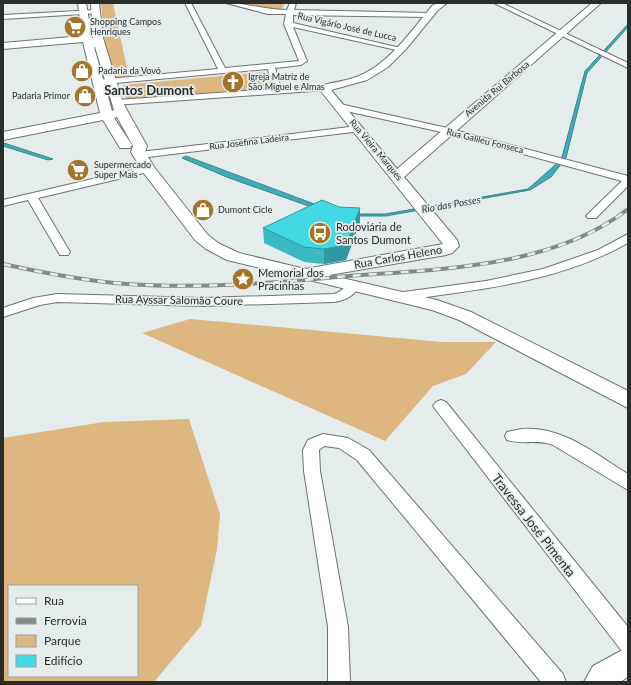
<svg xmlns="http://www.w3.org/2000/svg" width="631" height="685" font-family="Lato,sans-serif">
  <rect width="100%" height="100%" fill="#e5ecec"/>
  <path fill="#deb680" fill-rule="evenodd" d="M101,3H113L129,78L113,80L104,37Z
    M238,3H285L281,10H258Z
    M264,72L269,88L126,99L123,85Z
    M190,319L442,342H496L466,374L433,386L385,441L142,333Z
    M189,419L220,514L217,549L201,626L154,682H3V438L104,422ZM9,586H137V676H9Z"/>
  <path fill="#3fadb5" stroke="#39878c" d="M628,24V27L587,73L566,158L551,177L530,190L386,216H337L229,178L182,158L186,156L341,214H385L528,189L554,166L562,157L585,71Z
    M3,143H4L53,159L48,160L3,146Z"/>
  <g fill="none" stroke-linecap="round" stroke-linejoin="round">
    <g stroke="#6d7374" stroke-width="2">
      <path id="street" d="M185,3H191L225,68L299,61L284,24L286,14H268L226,3C247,3 266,10 287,10L290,3H296L294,10L429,13L432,15L429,17L293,15V23L405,49L401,51L293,27L307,61L301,65L275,68L281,89L324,85L328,88L327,90L114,105L113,103L117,100L272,89L268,69L94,85L93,83L97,80L218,69Z
        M494,3H502L628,63V68Z
        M96,10L98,11V13L3,19V15Z
        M340,104L447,128L628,176V186L596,218H588L586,216L588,214L622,181L446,133L337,109V105Z
        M358,126L361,127V131L140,158L135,155L140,152Z
        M148,166L152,167L153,169L152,171L38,198L70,252L68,255H60L28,200L3,206V200Z
        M628,234V243C557,283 476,290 396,301L391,300L389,297L391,294L396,293L486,281L543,269L598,250Z
        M353,283L358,284L359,287C353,297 345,300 334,302L202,306L57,302L40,305L3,317V308L33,298L57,294L202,298L334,294C342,292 345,285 353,283Z
        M441,400L446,402L628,627V653L621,650L436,410L433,406L436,402Z
        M522,429C563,426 595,454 628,474V490L553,445C538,439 522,445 507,440L505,436L507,432Z
        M323,434L348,438L369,450L563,674L566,682H541L357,460L339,448L324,446L319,450L320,471L348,627L350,682H328V627L304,471L303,450L308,440Z"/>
    </g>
    <g stroke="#6d7374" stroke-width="2">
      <path id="secondary" d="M78,3H86L92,38H93L91,3H99L103,38L123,103L147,146L145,152L154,167L207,234L218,243L239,253L305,269L443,244L320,90L318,88L320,86C333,82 347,81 359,76C390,63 411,31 432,6L437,3H447L438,10L406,49L388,67L367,80L331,90L397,169L592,3H601L404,177L457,240L459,246L452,253L446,255L329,275L437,300L471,312L628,391V408L459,320L432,310L227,260L206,249L195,240L143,172L131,152L133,146L117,117L114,118L132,145L130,148H120L103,120L3,140V132L100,113L83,42L3,49V43L82,36ZM94,47H95L114,110L112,111Z
        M628,647V677L620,682H584L593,666Z"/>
    </g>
    <use href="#street" fill="#fff" fill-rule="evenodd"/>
    <use href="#secondary" fill="#fff" fill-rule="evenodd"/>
    <g stroke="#848989" stroke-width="4">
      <path id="rail" d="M3,264C44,273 85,281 127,284C200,289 275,283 348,276C439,269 553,268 628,209"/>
    </g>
    <use href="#rail" stroke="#e5ecec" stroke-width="2.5" stroke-dasharray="8" stroke-linecap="butt"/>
  </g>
  <path fill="#3abbc4" d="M360,223L346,260L324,264L304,262L264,243L263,228Z"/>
  <path fill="#2f98a0" d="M360,208V223L346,260L324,264V249Z"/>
  <path fill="#43d9e4" stroke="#2f98a0" d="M322,200L339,207L360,208L346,245L324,249L304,247L263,228Z"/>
  <defs>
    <g id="supermarket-disc" transform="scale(1.15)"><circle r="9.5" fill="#a47429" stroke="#e5ecec"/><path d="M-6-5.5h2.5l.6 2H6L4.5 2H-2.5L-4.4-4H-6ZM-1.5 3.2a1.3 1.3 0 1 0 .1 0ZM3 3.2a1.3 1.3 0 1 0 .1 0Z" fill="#fff"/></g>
    <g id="shop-disc" transform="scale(1.15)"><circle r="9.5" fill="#a47429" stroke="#e5ecec"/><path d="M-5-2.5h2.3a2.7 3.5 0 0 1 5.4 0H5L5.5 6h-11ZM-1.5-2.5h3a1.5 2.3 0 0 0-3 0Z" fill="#fff"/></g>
    <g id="church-disc" transform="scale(1.15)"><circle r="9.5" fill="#a47429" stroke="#e5ecec"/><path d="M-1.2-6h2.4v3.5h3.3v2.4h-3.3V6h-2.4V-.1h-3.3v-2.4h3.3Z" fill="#fff"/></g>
    <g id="bus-disc" transform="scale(1.15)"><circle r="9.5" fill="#a47429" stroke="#e5ecec"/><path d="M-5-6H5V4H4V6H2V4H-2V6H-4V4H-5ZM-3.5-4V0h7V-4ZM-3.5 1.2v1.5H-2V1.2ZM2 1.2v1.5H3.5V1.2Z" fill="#fff"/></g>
    <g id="sight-disc" transform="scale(1.15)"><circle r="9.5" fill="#a47429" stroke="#e5ecec"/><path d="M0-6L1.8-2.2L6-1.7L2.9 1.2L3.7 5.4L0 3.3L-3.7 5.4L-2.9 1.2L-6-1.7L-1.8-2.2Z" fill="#fff"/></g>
  </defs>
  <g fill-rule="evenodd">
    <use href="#supermarket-disc" x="75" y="27"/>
    <use href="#shop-disc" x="82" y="71"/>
    <use href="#church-disc" x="233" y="82"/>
    <use href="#shop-disc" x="85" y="96"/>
    <use href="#supermarket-disc" x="78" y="170"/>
    <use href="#shop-disc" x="203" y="210"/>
    <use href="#bus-disc" x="320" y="233"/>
    <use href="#sight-disc" x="243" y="279"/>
  </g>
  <g text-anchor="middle" stroke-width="3.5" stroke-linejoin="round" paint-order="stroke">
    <g font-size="9" fill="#2b2d2d" stroke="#e5ecec" text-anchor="start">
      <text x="90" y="25">Shopping Campos<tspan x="90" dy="10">Henriques</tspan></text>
      <text x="98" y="74">Padaria da Vovó</text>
      <text x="248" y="80">Igreja Matriz de<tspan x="248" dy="10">São Miguel e Almas</tspan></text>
      <text x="70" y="99" text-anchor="end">Padaria Primor</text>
      <text x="94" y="168">Supermercado<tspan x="94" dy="10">Super Mais</tspan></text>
      <text x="218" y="213">Dumont Cicle</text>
    </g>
    <g font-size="9" fill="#2b2d2d" stroke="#e5ecec">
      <text transform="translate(347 27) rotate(13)" y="3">Rua Vigário José de Lucca</text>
      <text transform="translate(497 89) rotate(-40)" y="3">Avenida Rui Barbosa</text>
      <text transform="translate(485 141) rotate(14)" y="3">Rua Galileu Fonseca</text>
      <text transform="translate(249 142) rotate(-7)" y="3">Rua Josefina Ladeira</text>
      <text transform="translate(376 150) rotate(50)" y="3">Rua Vieira Marques</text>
    </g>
    <g font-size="10" font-style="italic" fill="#20383a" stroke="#e5ecec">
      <text transform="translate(451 204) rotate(-10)" y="4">Rio das Posses</text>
    </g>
    <g font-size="11" fill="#2b2d2d" stroke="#e5ecec" text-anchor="start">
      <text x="336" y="231">Rodoviária de<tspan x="336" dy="13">Santos Dumont</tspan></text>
      <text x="258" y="277">Memorial dos<tspan x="258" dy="13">Pracinhas</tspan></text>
    </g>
    <g font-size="11" fill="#2b2d2d" stroke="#e5ecec">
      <text transform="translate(398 257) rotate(-10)" y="4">Rua Carlos Heleno</text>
      <text transform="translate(179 300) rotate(1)" y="4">Rua Ayssar Salomão Coure</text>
    </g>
    <g font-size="13" font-weight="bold" fill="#2b2d2d" stroke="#e5ecec">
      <text x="149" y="95">Santos Dumont</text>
    </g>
    <g font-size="13" fill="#2b2d2d" stroke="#e5ecec">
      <text transform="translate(534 525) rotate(52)" y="5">Travessa José Pimenta</text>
    </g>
  </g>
  <rect width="631" height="685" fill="none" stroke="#2b2d2d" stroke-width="8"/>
  <rect x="8" y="585" width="130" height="92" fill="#e5ecec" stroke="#9ba0a0"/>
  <rect x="16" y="598" width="20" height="6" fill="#ffffff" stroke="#9ba0a0"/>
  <text x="44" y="605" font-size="12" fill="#2b2d2d">Rua</text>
  <rect x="16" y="618" width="20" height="6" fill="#848989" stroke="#9ba0a0"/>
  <text x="44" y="625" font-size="12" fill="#2b2d2d">Ferrovia</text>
  <rect x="16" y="635" width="20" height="12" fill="#deb680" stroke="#9ba0a0"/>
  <text x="44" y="645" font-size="12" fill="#2b2d2d">Parque</text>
  <rect x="16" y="655" width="20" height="12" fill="#43d9e4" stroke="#9ba0a0"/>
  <text x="44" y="665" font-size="12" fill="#2b2d2d">Edifício</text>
</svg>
